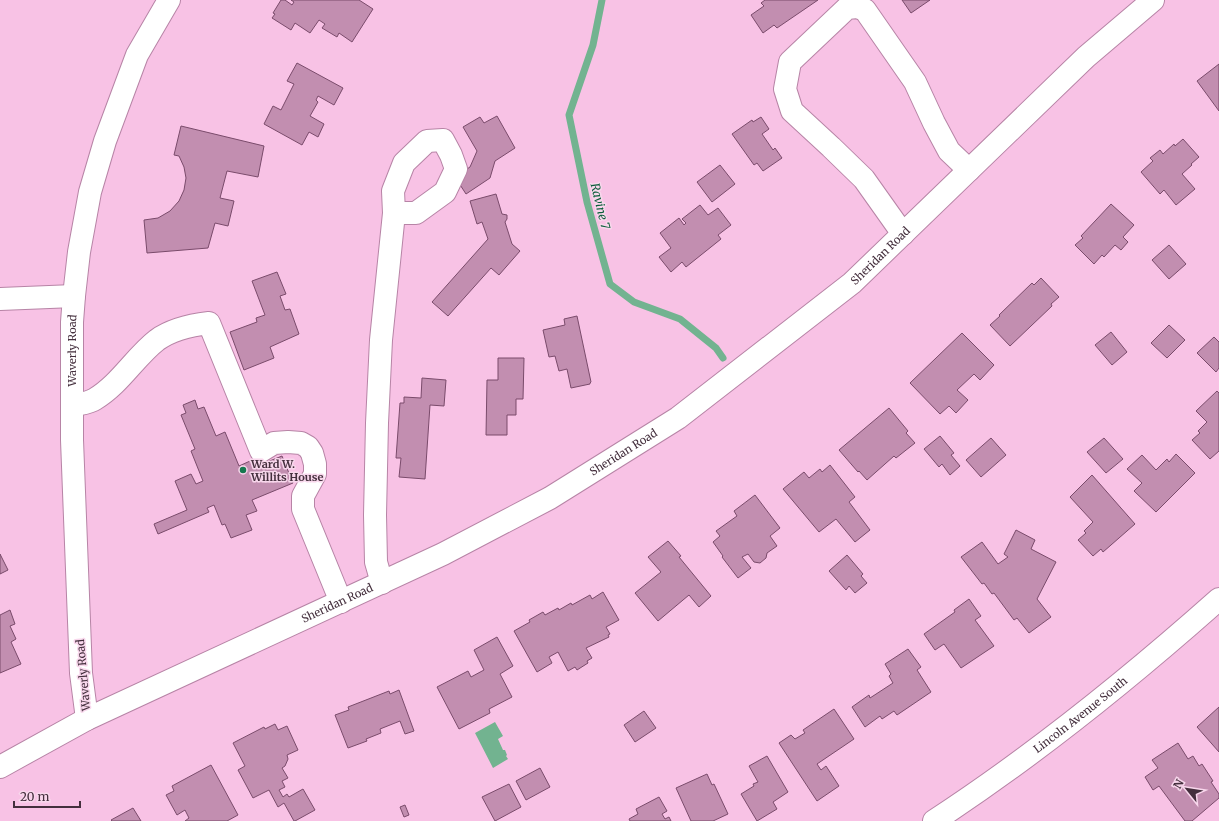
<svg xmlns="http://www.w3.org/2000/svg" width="1219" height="821" font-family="Merriweather,serif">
  <rect width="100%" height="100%" fill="#f8c2e5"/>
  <path fill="#72b390" d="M495,722L503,736L498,739L503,750H505L507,755L506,756L508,759L493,768L475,733Z"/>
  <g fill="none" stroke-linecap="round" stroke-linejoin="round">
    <path stroke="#72b390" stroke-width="7" d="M602,0L593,45L569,115L587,202L610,284L634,302L680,319L716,348L723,358"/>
  </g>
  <path fill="#c28eb0" stroke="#7a4b6b" d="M281,0H285L292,5L294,2L291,0H359L373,9L352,42L339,33L337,37L322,28L325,24L319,20L310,33L295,23L291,30L272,18L275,14L273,13Z
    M765,0H818L777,28L774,25L763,33L751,15L764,6L761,3Z
    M902,0H930L911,13Z
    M297,63L343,88L334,105L318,96L316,100L318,102L310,116L324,124L318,137L309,132L302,145L264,124L273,106L281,110L294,84L287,81Z
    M1219,64V111L1197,81Z
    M497,116L515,148L495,161L490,178L466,194L455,177L470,167L477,151L463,127L480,117L484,123Z
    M761,117L769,129L762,134L773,150L775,148L782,158L763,171L757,163L754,165L732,134L752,120L753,122Z
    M181,126L264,146L258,177L227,171L220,198L234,201L228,226L215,223L208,248L147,253L144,220L158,218L170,211L179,201L184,190L186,178L184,167L179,156L174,155Z
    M1183,139L1199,157L1191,164L1192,165L1182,174L1195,189L1176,205L1164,190L1160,194L1141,172L1153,161L1150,158L1160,150L1163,154L1174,144L1175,146Z
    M720,165L735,184L712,202L697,182Z
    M496,194L502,214L507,215V219L505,222L512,244L520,251L499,275L491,268L448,316L432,302L488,239L482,222L477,224L470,201Z
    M1111,204L1134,225L1123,237L1128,242L1121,250L1115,245L1104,257L1102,255L1094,264L1075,245L1083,238L1081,236Z
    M700,205L708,215L718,208L731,225L718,235L721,239L686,267L682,262L671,272L659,257L671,248L660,233L679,218L684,225L686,223L682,219Z
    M1169,245L1186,264L1169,279L1152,260Z
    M277,272L286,294L280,296L285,310L290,309L299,334L270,347L274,358L244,370L230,332L257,322L256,318L265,315L252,281Z
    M1041,278L1059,297L1051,304L1052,306L1010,346L990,325L1000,316L999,315L1032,283L1034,285Z
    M577,316L591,382L590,383V384L571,388L567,369L559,371L555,356L549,357L543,330L565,325L564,319Z
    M1169,325L1185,340L1167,358L1151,343Z
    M1111,332L1127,352L1112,365L1095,345Z
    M962,333L994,365L980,380L974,374L957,390L968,400L956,413L949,406L940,414L910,383Z
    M1214,337L1219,342V368L1216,372L1197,353Z
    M498,358H524L523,399H516V415H507V435H486L487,380H498Z
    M422,378L446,380L444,406L430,405L425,479L399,477L401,458H396L400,403H404V397L421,398Z
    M1217,391L1219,393V451L1210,459L1192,440L1200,433L1198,431L1207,422L1196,411Z
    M195,400L198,409L204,407L216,436L225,432L239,466L259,457L262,464L282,456L293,483L252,500L257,511L246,515L252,530L231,538L225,524L222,525L214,505L207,508L209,512L158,534L154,524L187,510L175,481L191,474L196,484L203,481L191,451L195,449L181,415L186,413L183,405Z
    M889,408L908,431L906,433L915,443L896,458L894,456L867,480L859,471L858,472L839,450Z
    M940,436L954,453L951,455L960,466L950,475L942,464L939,467L924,449Z
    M991,438L1006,455L981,477L966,460Z
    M1104,438L1123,459L1106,473L1087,452Z
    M1176,454L1195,473L1156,512L1134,491L1142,483L1127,469L1142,455L1156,470L1167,459L1169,462Z
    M830,465L855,497L849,502L870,530L855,542L836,519L819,532L783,489L804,472L809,478L820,469L822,472Z
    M1092,475L1135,524L1103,552L1101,549L1093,556L1078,540L1086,533L1084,531L1093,522L1070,497Z
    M755,495L780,528L770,536L777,546L767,553L766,558L760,563L754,562L748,554L742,557L751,568L738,578L722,557L723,556L713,542L720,536L716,531L737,516L734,511Z
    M1016,530L1035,540L1031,549L1056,562L1037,599L1051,617L1029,633L1017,618L1014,620L994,593L992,594L984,583L982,584L961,557L982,542L998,564L1008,557L1004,554Z
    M668,541L681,556L679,557L711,596L699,607L689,595L658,621L635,593L661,572L648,557Z
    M0,554L8,570L0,574Z
    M847,555L863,574L861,576L867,583L855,593L849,586L846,590L829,571Z
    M603,592L619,620L606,627L610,634L608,635L609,637L586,648L592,658L587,661L588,663L577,670L575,667L568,671L558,652L549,657L552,663L537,672L514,631L530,622L529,620L543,612L545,615L558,608L559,610L571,603L572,605L590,595L592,599Z
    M969,599L981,616L975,620L994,646L961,668L944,644L935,650L924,634L955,612L954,610Z
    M10,610L15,624L10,626L16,639L11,642L21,664L0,673V615Z
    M497,637L513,666L500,674L512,697L489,709L490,713L459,729L437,687L468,671L471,677L484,670L474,650Z
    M908,649L921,667L917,670L931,692L897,715L894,711L882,719L880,716L865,727L852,707L869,695L870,698L893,683L889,676L891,674L885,664Z
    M399,690L414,731L405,734L400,721L380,729L381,733L366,739L367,741L348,748L335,715L349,710L348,707L389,691L390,694Z
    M1219,707V752L1197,727Z
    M834,709L854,739L817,764L821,770L826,766L839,786L817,801L779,743L791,735L795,739L805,733L803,730Z
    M644,711L656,728L635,742L624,725Z
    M275,724L278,730L287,726L298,750L287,755L288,759L285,766L282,768L288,778L282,781L285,787L279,790L283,797L287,794L289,797L303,789L315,810L295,821H294L284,803L278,807L269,790L253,798L238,770L245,766L233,743L264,727L265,729Z
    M1178,743L1188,759L1193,756L1199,766L1202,764L1213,781L1211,782L1219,794V798L1192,821H1185L1159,786L1153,790L1145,777L1158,768L1152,760Z
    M767,756L788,792L773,802L777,809L757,821L741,794L754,786L753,784L758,782L749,766Z
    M211,765L238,815L227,821H185L189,818L185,810L177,815L166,795L174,791L172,786Z
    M540,768L550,787L526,800L516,781Z
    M707,774L712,785L714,784L728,814L713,821H691L676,788Z
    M509,784L521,807L495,821L482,797Z
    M659,797L667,811L662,814L665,819L669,817L671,821H630L629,819L638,814L636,809Z
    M405,805L409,815L404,817L400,807Z
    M133,808L141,821H112L111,820Z"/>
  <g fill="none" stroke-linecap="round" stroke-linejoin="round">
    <g stroke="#b784a6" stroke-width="24">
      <g id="minor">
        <path d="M903,234L864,179L831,147L792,111L785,89L790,62L847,8L857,7L865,10L915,82L934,123L949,151L969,170"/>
        <path d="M0,299L74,296"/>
        <path d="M72,406C79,404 89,403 95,399C120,384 135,357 157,340C172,329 192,325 209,323L261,451L274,443L288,442L301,443L308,447L312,453L315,464V474L303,496V509L341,602"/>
        <path d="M382,583L376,562L375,515L377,423L381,340L394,213L393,191L404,163L427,141L443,140L451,155L456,169L445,192L416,213H394"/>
        <path id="s1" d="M87,719L81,673L72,440V322L74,296L79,252L90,192L105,141L137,55L169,0"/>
        <path id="s2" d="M0,767L87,719L443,554L550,498L678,418L852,283L1086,57L1153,0"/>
        <path id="s3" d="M934,821C1035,755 1129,679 1219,599"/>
      </g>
    </g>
    <use href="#minor" stroke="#fff" stroke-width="22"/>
  </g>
  <circle fill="#16784f" stroke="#f8d7ec" stroke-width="1.5" cx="243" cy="470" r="4"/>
  <g text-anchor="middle" stroke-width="3" stroke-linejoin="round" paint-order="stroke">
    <g font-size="11" fill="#442f3d" stroke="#f8d7ec">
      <text dy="4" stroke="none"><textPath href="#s2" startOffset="1023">Sheridan Road</textPath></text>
      <text dy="4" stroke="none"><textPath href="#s1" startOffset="369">Waverly Road</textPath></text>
      <text dy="4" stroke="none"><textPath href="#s2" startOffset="699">Sheridan Road</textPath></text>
      <text dy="4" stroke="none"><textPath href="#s2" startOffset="375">Sheridan Road</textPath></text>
      <text transform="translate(83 675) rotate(-95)" y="4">Waverly Road</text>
      <text dy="4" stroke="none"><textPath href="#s3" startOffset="181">Lincoln Avenue South</textPath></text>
    </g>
    <g font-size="11" font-weight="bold" fill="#442f3d" stroke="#f8d7ec" text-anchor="start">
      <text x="251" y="468">Ward W.<tspan x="251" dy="13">Willits House</tspan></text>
    </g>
    <g font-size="12" font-style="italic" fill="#0d5e3c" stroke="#f8d7ec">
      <text transform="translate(600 206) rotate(76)" y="4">Ravine 7</text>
    </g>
  </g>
  <g transform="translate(1187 789) rotate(300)" stroke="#f8d7ec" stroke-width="3" paint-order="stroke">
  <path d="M0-3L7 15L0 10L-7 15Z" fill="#442f3d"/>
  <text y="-6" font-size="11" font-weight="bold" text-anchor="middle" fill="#442f3d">N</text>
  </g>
  <path d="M14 801v6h66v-6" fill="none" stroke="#442f3d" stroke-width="2"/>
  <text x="20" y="801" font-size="12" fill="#442f3d" stroke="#f8d7ec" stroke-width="3" paint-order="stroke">20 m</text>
</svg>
